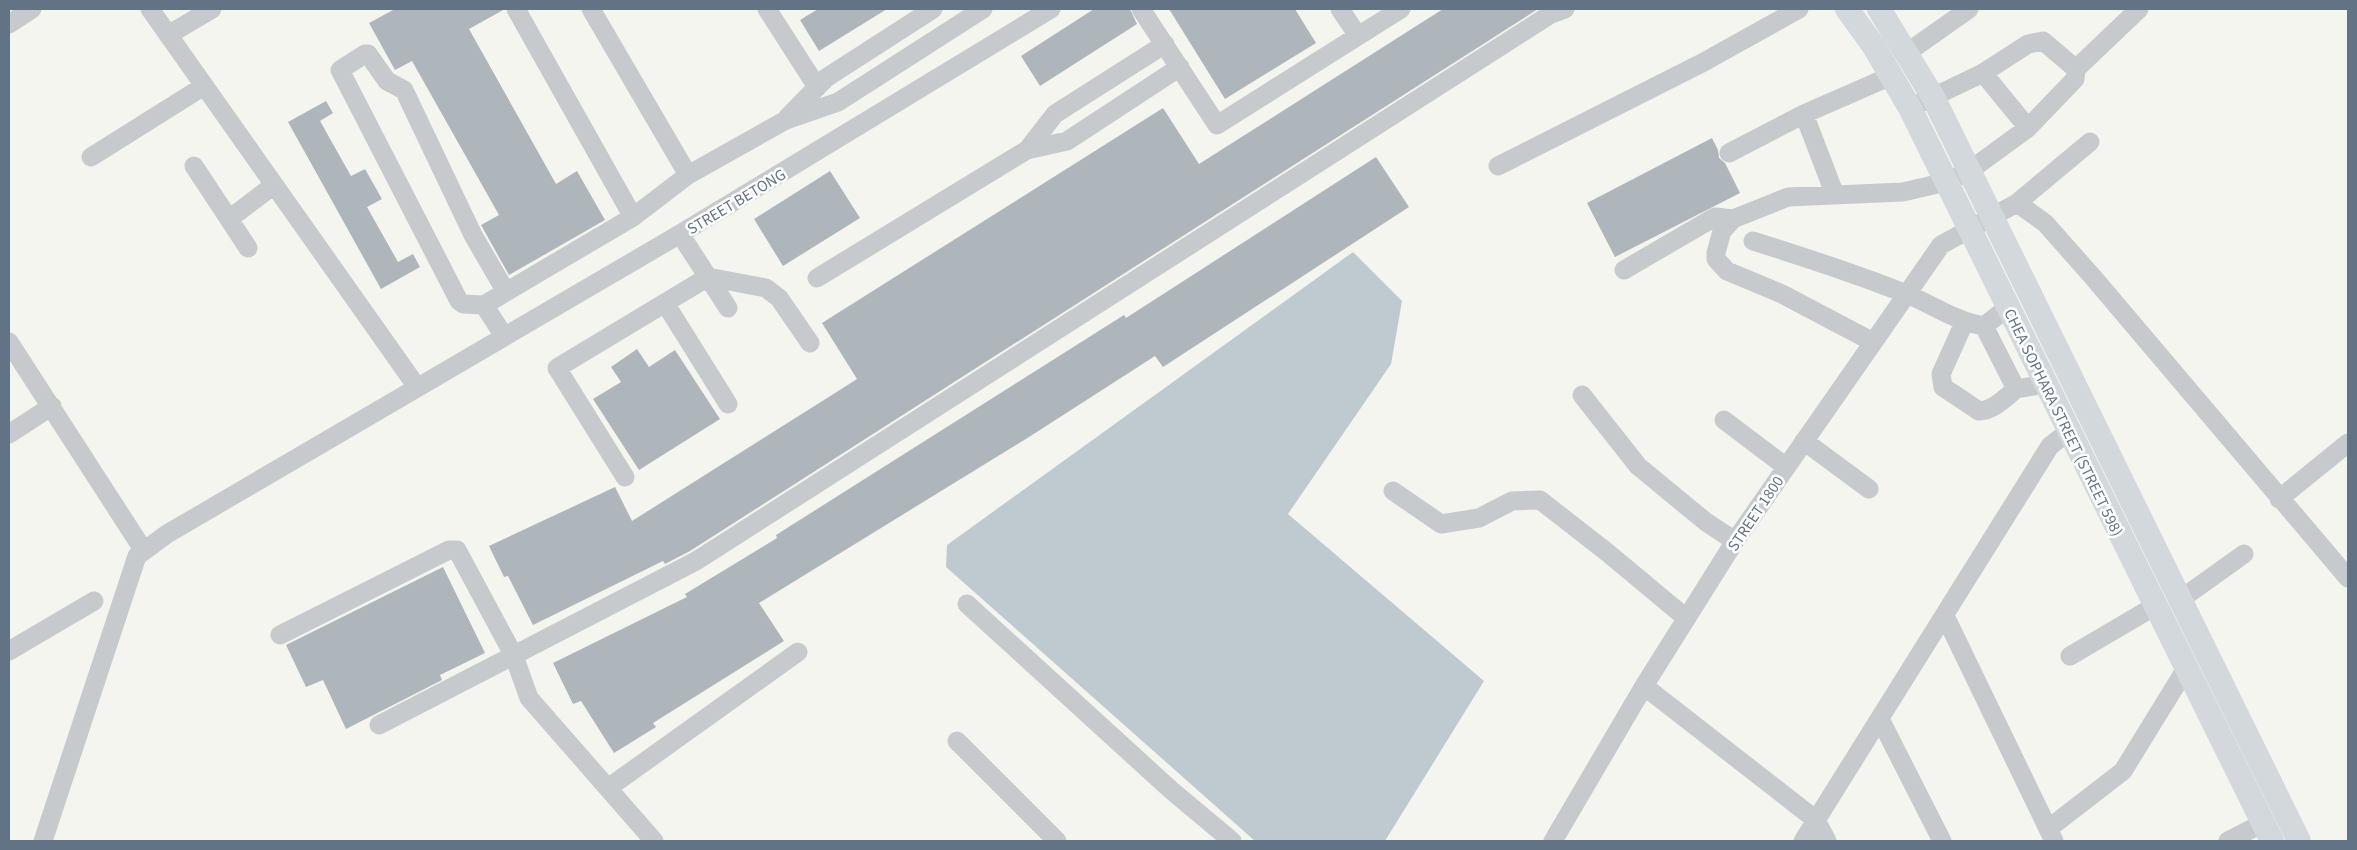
<svg xmlns="http://www.w3.org/2000/svg" width="2357" height="850" font-family="'Source Sans 3',sans-serif">
  <rect width="100%" height="100%" fill="#f5f5f0"/>
  <path fill="#bfcad0" d="M1353,252L1402,301L1391,364L1288,514L1484,681L1385,841H1255L946,567L947,545Z"/>
  <path fill="#aeb6bb" d="M395,9H505L469,29L556,184L577,171L605,220L509,275L481,225L499,215L412,61L395,70L369,23Z
    M818,9H887L819,51L800,20Z
    M1094,9H1130L1137,24L1040,86L1021,56Z
    M1169,9H1295L1316,43L1225,99Z
    M1443,9H1538L690,551L665,564L663,561L533,625L508,576L504,577L489,546L615,487L632,521L824,400L857,379L822,323L1163,108L1199,164Z
    M326,101L333,113L320,121L351,176L365,169L382,199L367,207L398,262L413,254L420,267L381,289L288,122Z
    M1712,138L1718,150L1719,158L1725,163L1740,193L1615,257L1587,203Z
    M1376,157L1409,207L1163,367L1155,356L1029,437L759,603L784,641L653,723L656,727L614,753L581,701L573,704L553,663L687,597L685,594L777,538L776,535L1124,315L1126,318Z
    M830,171L860,218L783,266L754,219Z
    M637,349L649,367L675,350L720,419L639,470L593,399L621,382L611,367Z
    M443,567L485,653L440,675L442,680L346,729L323,680L306,687L286,645Z"/>
  <g fill="none" stroke-linecap="round" stroke-linejoin="round">
    <path stroke="#c7cacd" stroke-width="19" d="M150,9L417,387
      M516,9L633,217
      M591,9L688,175
      M767,9L817,87
      M1141,9L1217,125L1358,36
      M1340,9L1358,36L1401,9
      M9,24L32,9
      M168,35L212,9
      M1908,52L1969,9
      M1983,73L2028,44L2043,41L2076,69
      M1910,108L1983,73L2028,128
      M1804,114L1835,195
      M787,118L826,78L933,9
      M1027,150L1055,114L1165,44
      M1729,153L1804,114L1891,76
      M91,157L204,86
      M194,166L248,248
      M1498,166L1702,63L1799,9
      M2017,203L2090,142
      M229,219L274,185
      M680,234L728,308
      M1753,241C1804,257 1854,273 1904,293C1932,304 1954,321 1984,326L2007,308
      M1624,270L1715,217L1733,219
      M817,278L1027,150L1067,141L1180,67
      M665,303L728,404
      M484,305L463,304L459,301L340,70L365,54H368L387,81L404,90L473,235L506,292
      M1964,323L1941,374L1943,387L1979,411C1993,411 2006,397 2016,389
      M1984,326L2016,389L2045,384
      M504,336L484,305L633,217L688,175L786,120L838,102L983,9
      M9,342L144,551
      M1873,342L1782,294L1727,271L1716,259V253L1722,231L1733,219L1788,197L1903,192L1946,182L1969,171L2028,128L2075,79L2076,69L2139,9
      M1582,395L1638,466L1706,522L1735,541
      M1724,420L1786,467
      M9,434L52,406
      M1804,441L1869,489
      M625,477L557,368L708,277L766,288L779,298L810,343
      M1393,491L1441,524L1479,518L1512,501L1540,500L1608,553L1686,618
      M2279,499L2348,443
      M2181,599L2244,554
      M967,604L1171,790L1232,841
      M1945,616L2054,841
      M280,635L449,550H457L514,656L529,698L654,841
      M9,651L94,601
      M2070,656L2155,606
      M1644,686L1816,820L1827,841
      M1880,719L1942,841
      M379,725L696,561L1551,14L1565,9
      M957,741L1057,841
      M608,788L798,652
      M2048,829L2123,771L2187,667
      M43,841L137,556L167,534L680,234L1051,9
      M1553,841L1644,686L1735,541L1941,245L2017,203L2045,223L2092,276L2348,578
      M1803,841L2050,446L2069,431
      M2228,841L2263,823"/>
    <path stroke="#d2d8dc" stroke-width="24" d="M1847,9L1873,45L1910,108L2272,841
      M1879,9L1933,97L2299,841"/>
  </g>
  <g text-anchor="middle" stroke-width="5" stroke-linejoin="round" paint-order="stroke">
    <g font-size="16" fill="#617384" stroke="#fff">
      <text transform="translate(736 201) rotate(-31)" y="6">STREET BETONG</text>
      <text transform="translate(2064 422) rotate(64)" y="6">CHEA SOPHARA STREET (STREET 598)</text>
      <text transform="translate(1755 513) rotate(-56)" y="6">STREET 1800</text>
    </g>
  </g>
  <rect width="2357" height="850" fill="none" stroke="#617384" stroke-width="20"/>
</svg>
